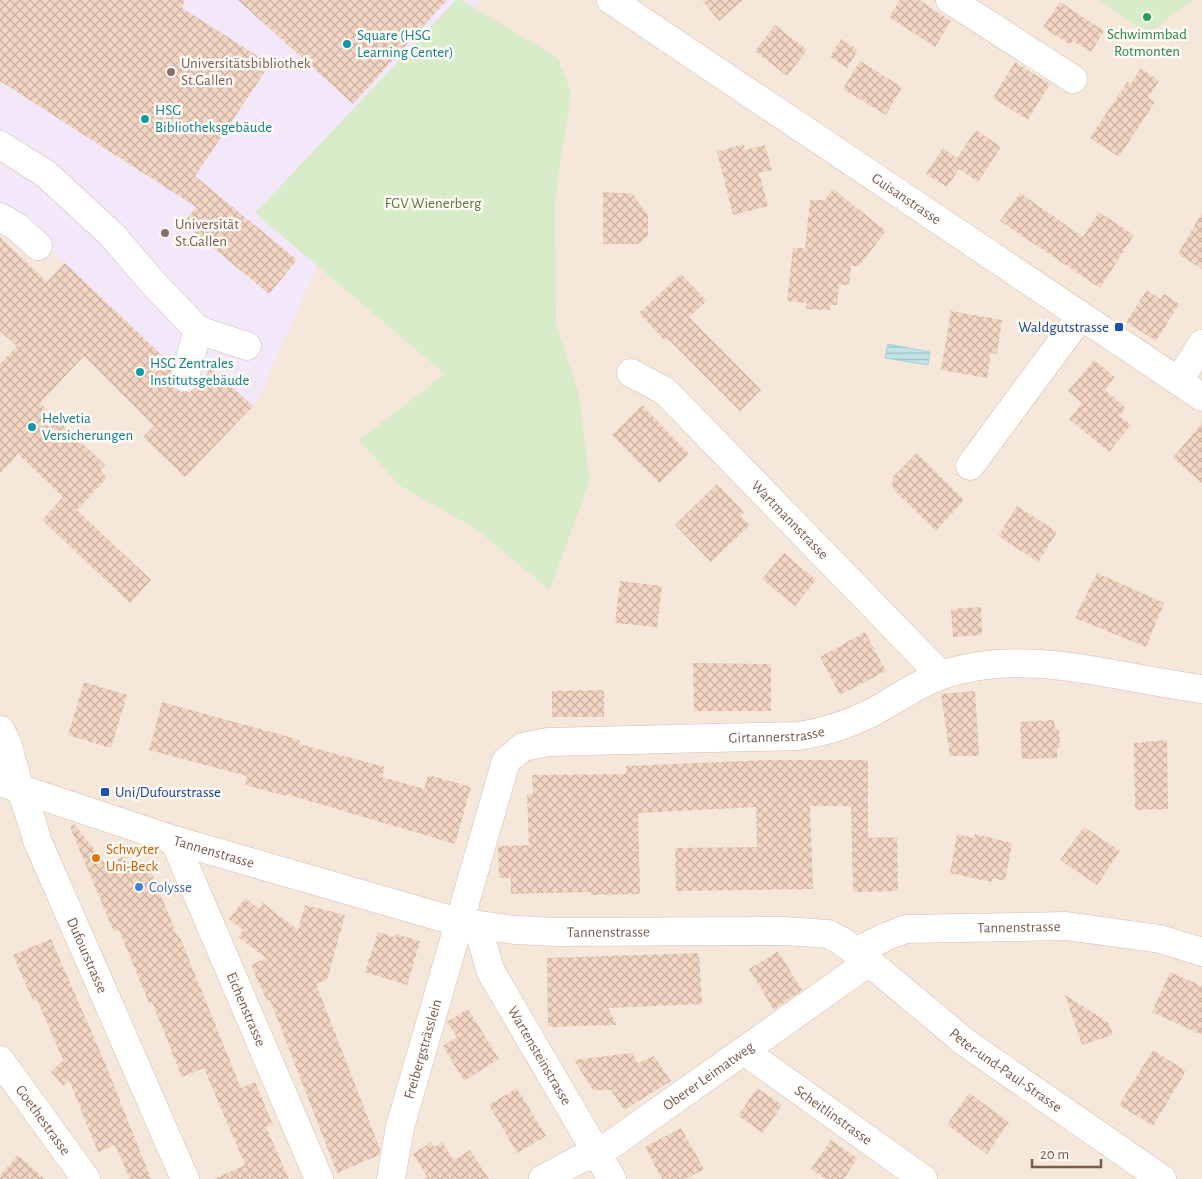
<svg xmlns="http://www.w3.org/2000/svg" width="1202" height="1179" font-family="'Alegreya Sans',sans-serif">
  <defs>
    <pattern id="water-rules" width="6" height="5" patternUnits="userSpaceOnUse" patternTransform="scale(1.25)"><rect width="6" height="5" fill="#bfe3e8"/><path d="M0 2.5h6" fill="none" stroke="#a0bbbe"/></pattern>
    <pattern id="building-cross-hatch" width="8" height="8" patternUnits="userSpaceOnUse" patternTransform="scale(1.25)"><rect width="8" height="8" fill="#f3d5c3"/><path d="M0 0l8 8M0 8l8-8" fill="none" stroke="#cab0a1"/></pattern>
  </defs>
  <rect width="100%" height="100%" fill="#fdf6ec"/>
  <path fill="#f5e8da" d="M0,0H1202V1179H0Z"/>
  <path fill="#f3e8fa" d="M0,0H481L275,218L325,248L257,401L185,477L143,437L154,426L80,352L26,304L65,263L0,209Z"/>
  <path fill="#d8ecc9" d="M456,0H461L558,58L571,92L555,200L556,323L579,395L590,480L550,590L476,529L399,485L359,440L445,374L255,213Z
    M1099,0H1193L1148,33Z"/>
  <path fill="url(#water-rules)" stroke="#a5d3da" d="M888,344L930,352L928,365L885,358Z"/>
  <path fill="url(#building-cross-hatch)" d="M0,0H185L182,8L270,64L195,176L297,260L269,294L183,223L196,207L0,81Z
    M238,0H447L353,104Z
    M702,0H743L719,21Z
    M900,0H919L951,21L935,47L889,17Z
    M1060,2L1104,31L1091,52L1073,41L1070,45L1043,27Z
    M775,25L807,50L787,76L755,51Z
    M841,39L858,50L847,68L830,57Z
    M860,61L902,87L886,115L843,89Z
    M1015,62L1050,84L1028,120L993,98Z
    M1141,68L1159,81L1148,98L1155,102L1119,157L1090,138L1127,82L1131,83Z
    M976,130L1001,147L978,182L959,169L947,187L926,174L943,148L957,158Z
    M744,144L745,150L765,145L772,170L759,173L768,206L733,215L717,152Z
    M833,189L886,231L859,266H851L849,285H839L837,305H831L830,310L806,309L807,303L787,301L793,248H805L810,200H825Z
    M603,192L633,194L648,215V236L638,244H603Z
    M1020,193L1083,237L1099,212L1134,235L1100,288L1000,221Z
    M1202,213V269L1178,254Z
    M0,237L47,282L65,263L172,365L170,380L174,388L181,392H189L196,388L211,368L253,406L185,477L143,437L154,426L84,356L40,403L105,465L100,470L107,478L77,510L151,580L130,603L42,520L63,497L18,454L0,474V364L17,346L0,331Z
    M681,274L707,301L689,317L761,390L740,411L667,338L664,340L639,313Z
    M1147,290L1160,299L1164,294L1179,304L1156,341L1126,322Z
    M951,311L1002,320L997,354L991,353L987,378L941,370Z
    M1094,360L1115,377L1105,390L1126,408L1119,416L1131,425L1109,452L1069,419L1082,403L1068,391Z
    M642,405L689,454L659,483L612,435Z
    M1202,423V483L1173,458Z
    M917,453L964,500L936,531L896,492L892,485L893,477Z
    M717,484L744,512L740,516L750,525L711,562L675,525Z
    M1017,506L1057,532L1038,562L998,536Z
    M784,553L816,580L795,606L762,579Z
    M1097,573L1164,603L1146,647L1075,618Z
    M620,581L662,586L657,627L615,623Z
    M981,607L982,635L953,637L951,609Z
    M865,632L886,671L840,695L820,657Z
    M693,663L771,664V711H694Z
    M84,682L127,695L111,748L68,735Z
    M604,690V717H552V691Z
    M975,691L979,756H950L941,694Z
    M162,702L300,740L299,744L385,767L382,777L424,789L428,775L471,787L455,844L286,794V796L245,785L247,776L149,750Z
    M1054,720L1055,728L1059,730L1060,747L1057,748V758L1022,759L1020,722Z
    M1167,740L1168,809L1135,810L1134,743Z
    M770,760H868V838L897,837L898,891L853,892L851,806H810L813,889L676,891L675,848L757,847L756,807L638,813L640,894L591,895V892L511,894V878H499L498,846L529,845L527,794H533L532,775L626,774V766Z
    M74,824L106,864L126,856L131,868L147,861L177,935H179L241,1088L255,1082L273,1125L266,1127L289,1179H214L245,1165L204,1068L182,1077L152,1002L149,1003L119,930L114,932L70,827Z
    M1084,827L1120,851L1097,885L1060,860Z
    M957,834L974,838L975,834L1012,843L1005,881L993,878L991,882L950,873Z
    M245,898L259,909L263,903L298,930L305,905L345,915L327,980L316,984L380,1149L379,1155L337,1173L270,1000L267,1001L251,965L266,958L238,937L243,930L229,919Z
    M378,932L395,937L396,934L420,941L407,985L365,972Z
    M51,939L105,1063L151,1179H130L115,1145L98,1152L69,1080L63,1086L51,1072L63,1060L37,1000L33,1001L13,955Z
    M778,951L802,990L774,1010L749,969Z
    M699,953L702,1004L608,1008L617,1025L548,1027L547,958Z
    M1170,972L1202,986V1035L1152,1012Z
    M1065,995L1109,1023L1113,1035L1082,1045Z
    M468,1009L499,1059L464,1081L443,1046L457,1037L447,1022Z
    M1153,1050L1186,1071L1153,1126L1119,1105Z
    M632,1053L638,1063L654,1056L671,1081L624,1110L611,1090H593L574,1060Z
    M517,1088L546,1136L517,1153L489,1105Z
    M757,1088L782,1105L763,1133L738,1116Z
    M969,1093L1009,1122L987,1154L947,1125Z
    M681,1128L704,1169L686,1179H662L645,1147Z
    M831,1140L857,1158L844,1179H826L811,1169Z
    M431,1142L434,1147L442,1142L454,1160L470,1150L489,1179H424L427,1177L413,1154Z
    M18,1155L45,1179H0V1176Z"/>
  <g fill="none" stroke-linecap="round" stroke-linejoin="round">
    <g stroke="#d1beb0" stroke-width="29">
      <g id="minor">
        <path id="s1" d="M611,0L1202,397"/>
        <path d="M950,0L1073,79"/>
        <path d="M0,145L46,174L112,235L155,285L198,330L247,346"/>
        <path d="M0,217L17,227L38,246"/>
        <path id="s2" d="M631,373L665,391L941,675"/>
        <path d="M185,377L198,330"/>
        <path d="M1179,381L1202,344"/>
        <path d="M970,466L1081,316"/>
        <path id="s3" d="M0,730C10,745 9,753 14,769C21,793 31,816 37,840L185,1179"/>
        <path id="s4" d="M0,782L174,840L458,922L515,930L557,932L785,931L828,934L840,940L869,962L966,1043L1162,1179"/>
        <path id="s5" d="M174,840L319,1179"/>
        <path id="s6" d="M482,926V942L491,972L612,1179"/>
        <path id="s7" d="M856,952L885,937L906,929L1066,926L1160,939L1202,952"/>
        <path id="s8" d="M744,1051L923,1179"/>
        <path id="s9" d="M0,1060L86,1179"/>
        <path id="s10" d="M391,1179L400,1127L506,761L523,747L548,742L799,736C823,732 845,726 867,715C892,703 914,685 940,676C1023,645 1119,679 1202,689"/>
        <path id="s11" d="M543,1179L582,1158L598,1154L869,962"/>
      </g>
    </g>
    <use href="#minor" stroke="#fff" stroke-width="28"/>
  </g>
  <circle fill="#2e9e5b" stroke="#fffaf3" stroke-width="2" cx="1147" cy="17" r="5"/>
  <g fill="#0f9aa8" stroke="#fffaf3" stroke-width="2">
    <circle cx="347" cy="44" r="5"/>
    <circle cx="145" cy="119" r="5"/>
    <circle cx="140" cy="372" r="5"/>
    <circle cx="32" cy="427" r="5"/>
  </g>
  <g fill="#8d6e63" stroke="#fffaf3" stroke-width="2">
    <circle cx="171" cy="72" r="5"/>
    <circle cx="165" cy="233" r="5"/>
  </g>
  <g fill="#1a4fb4" stroke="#fffaf3" stroke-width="2">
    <rect x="1114" y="322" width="10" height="10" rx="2.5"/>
    <rect x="100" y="787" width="10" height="10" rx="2.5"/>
  </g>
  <circle fill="#e8710a" stroke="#fffaf3" stroke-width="2" cx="96" cy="858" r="5"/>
  <circle fill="#3f7fe0" stroke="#fffaf3" stroke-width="2" cx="139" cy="887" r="5"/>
  <g text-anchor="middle" stroke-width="5" stroke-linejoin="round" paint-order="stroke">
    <g font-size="15" fill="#27864d" stroke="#fffaf3">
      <text x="1147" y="39">Schwimmbad<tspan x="1147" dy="17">Rotmonten</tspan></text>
    </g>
    <g font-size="15" fill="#0d838f" stroke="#fffaf3" text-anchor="start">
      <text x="357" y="40">Square (HSG<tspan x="357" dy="17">Learning Center)</tspan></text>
      <text x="155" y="115">HSG<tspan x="155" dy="17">Bibliotheksgebäude</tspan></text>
      <text x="150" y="368">HSG Zentrales<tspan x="150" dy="17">Institutsgebäude</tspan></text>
      <text x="42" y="423">Helvetia<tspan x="42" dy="17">Versicherungen</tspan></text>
    </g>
    <g font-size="15" fill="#785e54" stroke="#fffaf3" text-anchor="start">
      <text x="181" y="68">Universitätsbibliothek<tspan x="181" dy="17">St.Gallen</tspan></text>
      <text x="175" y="229">Universität<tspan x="175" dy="17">St.Gallen</tspan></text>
    </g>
    <g font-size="15" fill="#7a5c4d" stroke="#fffaf3">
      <text dy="5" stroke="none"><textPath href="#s1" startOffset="356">Guisanstrasse</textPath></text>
      <text dy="5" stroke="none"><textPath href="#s2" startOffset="218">Wartmannstrasse</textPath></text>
      <text dy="5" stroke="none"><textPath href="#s10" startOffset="710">Girtannerstrasse</textPath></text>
      <text dy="5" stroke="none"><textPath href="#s4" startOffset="225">Tannenstrasse</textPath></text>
      <text dy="5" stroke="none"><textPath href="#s7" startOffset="168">Tannenstrasse</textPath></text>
      <text dy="5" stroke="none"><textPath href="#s4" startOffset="630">Tannenstrasse</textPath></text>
      <text dy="5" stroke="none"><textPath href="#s3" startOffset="242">Dufourstrasse</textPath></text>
      <text dy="5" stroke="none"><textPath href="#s5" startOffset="184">Eichenstrasse</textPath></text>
      <text dy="5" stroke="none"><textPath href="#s10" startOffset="134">Freibergsträsslein</textPath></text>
      <text dy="5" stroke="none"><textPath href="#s6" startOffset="144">Wartensteinstrasse</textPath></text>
      <text dy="5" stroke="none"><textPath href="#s4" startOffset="1074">Peter-und-Paul-Strasse</textPath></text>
      <text dy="5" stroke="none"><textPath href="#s11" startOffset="196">Oberer Leimatweg</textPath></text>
      <text dy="5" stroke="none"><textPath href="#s8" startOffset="110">Scheitlinstrasse</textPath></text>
      <text dy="5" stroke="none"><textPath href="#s9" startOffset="74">Goethestrasse</textPath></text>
    </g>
    <g font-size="15" fill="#537a41" stroke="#fffaf3">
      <text x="433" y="208">FGV Wienerberg</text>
    </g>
    <g font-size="15" fill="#164399" stroke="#fffaf3" text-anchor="end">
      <text x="1109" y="332">Waldgutstrasse</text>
      <text x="115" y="797" text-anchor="start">Uni/Dufourstrasse</text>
    </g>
    <g font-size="15" fill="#c56008" stroke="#fffaf3" text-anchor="start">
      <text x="106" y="854">Schwyter<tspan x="106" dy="17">Uni-Beck</tspan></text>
    </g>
    <g font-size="15" fill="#366cbe" stroke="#fffaf3" text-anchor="start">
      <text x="149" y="892">Colysse</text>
    </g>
  </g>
  <path d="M1032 1159v8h69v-8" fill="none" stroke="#7a5c4d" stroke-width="2.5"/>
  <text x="1040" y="1159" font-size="15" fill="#7a5c4d" stroke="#fffaf3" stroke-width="4" paint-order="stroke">20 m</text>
</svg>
